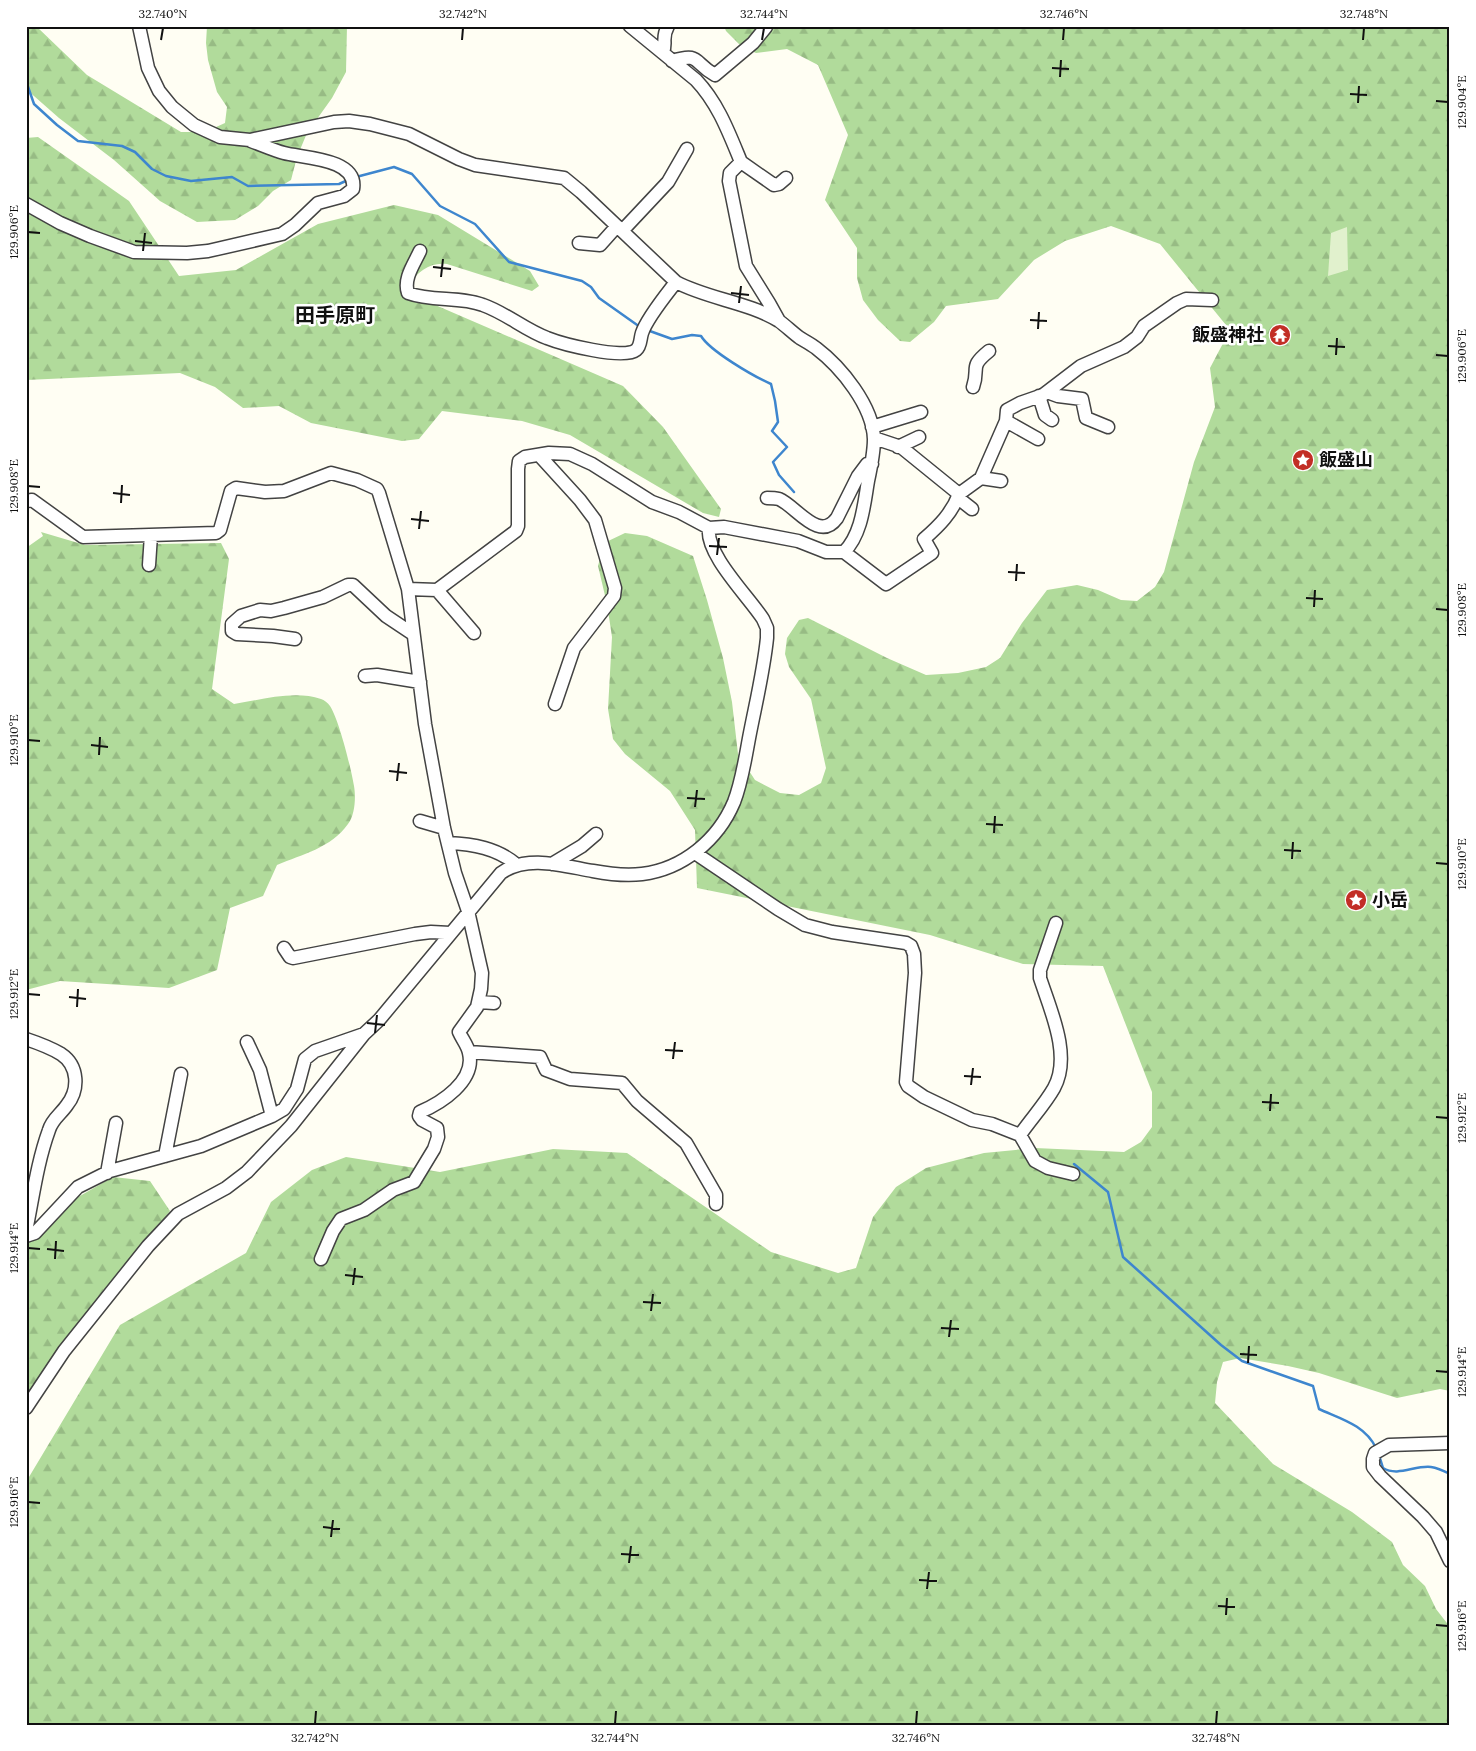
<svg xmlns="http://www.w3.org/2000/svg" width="1476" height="1751" font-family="Lora,'Noto Sans JP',serif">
  <defs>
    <pattern id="forest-firs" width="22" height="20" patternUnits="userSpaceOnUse" patternTransform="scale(1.25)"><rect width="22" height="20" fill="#b1db9b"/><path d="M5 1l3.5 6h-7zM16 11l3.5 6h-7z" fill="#97bb84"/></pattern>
  </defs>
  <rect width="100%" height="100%" fill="#fffef3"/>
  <path fill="url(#forest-firs)" d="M26,26H36L87,75L181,132H205L225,123L227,107L217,92L208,60L206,43L207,26H347L346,72L332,98L307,133L297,157L291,180L273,191L258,206L235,220L197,222L160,201L114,160L59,118L26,89Z
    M724,26H1450V1391L1440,1389L1397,1398L1319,1373L1288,1366L1240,1358L1223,1362L1217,1382L1215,1403L1273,1464L1352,1512L1392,1542L1403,1565L1425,1586L1436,1609L1450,1627V1725H26V1482L120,1325L246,1253L271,1202L312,1170L346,1157L440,1172L553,1149L627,1153L771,1252L838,1273L856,1268L873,1217L896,1187L926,1168L984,1153L1035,1148L1124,1152L1141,1142L1152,1127V1092L1103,966L1023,964L930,935L697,888L695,830L670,791L625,754L613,739L608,709L612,637L607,604L598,566L604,543L625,533L647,536L693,556L707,600L723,658L732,702L738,754L755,780L780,793L799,795L821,783L826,768L811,699L789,667L785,654L787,638L799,620L808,618L887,658L926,675L958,673L986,667L1000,658L1022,623L1047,590L1077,585L1098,590L1121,600L1137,601L1155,587L1164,572L1194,462L1215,407L1210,368L1230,330L1160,244L1111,226L1065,241L1034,260L998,299L946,306L934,322L910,342L900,341L878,320L863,300L857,278V248L825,200L848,135L818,65L787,49L756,53L741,46L726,31Z
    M38,137L129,201L179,276L236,270L318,224L394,205L438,215L530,271L539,286L532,291L447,264C430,262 418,271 409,285L433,304L623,386L663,427L721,509L719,517L703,513L570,435L522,421L442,411L419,439L402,441L311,423L279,406L243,408L215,387L180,373L26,380V138Z
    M41,532L85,545L221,543L229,559L212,689L234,704C261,700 294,690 321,699C324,700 328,703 330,706C339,720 351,768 354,786C356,797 355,815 348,824C331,848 303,854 277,865L263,896L230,908L217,970L169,988L60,981L26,990V548L43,536Z
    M113,1177L150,1181L170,1211L32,1395L26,1407V1227Z"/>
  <path fill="#e1f1cd" d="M1347,227L1348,270L1328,276L1331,233Z"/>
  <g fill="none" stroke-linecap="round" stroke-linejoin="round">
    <path stroke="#3e86ce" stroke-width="2.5" d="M26,81L34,104L57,125L78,141L122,146L135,152L152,169L166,176L191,181L232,177L248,186L339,184L348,180
      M356,177L394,167L412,174L440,206L475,224L509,262L582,281L591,287L599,298L640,327
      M647,330L672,339L692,335L701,336C710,351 753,376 771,384L775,401L778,422L772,431L787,447L773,462L779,475L794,492
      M1074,1164L1108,1192L1123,1257L1221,1345L1242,1361L1313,1386L1319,1409C1341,1419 1365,1425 1376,1448
      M1379,1455L1383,1468C1398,1477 1415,1465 1431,1467C1438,1468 1444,1471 1450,1474"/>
    <g stroke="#434343" stroke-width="15">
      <path id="minor" d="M630,26L696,80C718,103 729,133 741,162L730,173L729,181L746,266L769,303L779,321
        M663,52C667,43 661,38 668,26
        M672,61C701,52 693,63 715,75L753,43L766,27
        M741,162L774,185L779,184L786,178
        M26,204L60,223L90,236L134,252L187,253L208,251L282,234L295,225L318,203L344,196L353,189C358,158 302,158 284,153C273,150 262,145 251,141
        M622,231L668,182L687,149
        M579,243L600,245L617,226
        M420,251C414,264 403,279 408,293C432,302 460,296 483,305C506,313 525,330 547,338C562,344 624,360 636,350C641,346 640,339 642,333C647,318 666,295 676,282
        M973,387C980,367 968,368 989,351
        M1047,392L1058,396L1082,399L1086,418L1108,427
        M1039,396L1045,415L1052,420
        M1006,421L1038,439
        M872,427L921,412
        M874,438L901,447L959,494L981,478L1006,421L1007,410L1020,403L1043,395L1081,366L1124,347L1137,337L1144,326L1177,303L1186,299L1212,300
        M898,447L919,437
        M539,455L580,500L595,520L615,588L614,596L574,648L555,704
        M981,478L1001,481
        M767,498C771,498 775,498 779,499C796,506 819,543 837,518L858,476L867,464H872
        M958,498L972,509
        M26,501L32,500L83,537L216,533L220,530L231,491L236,488L265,492L284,491L331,473L357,480L377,489L379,493L408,589L425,724L444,828L455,873L468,911L482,973L481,989L477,1007L459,1032C462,1039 468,1046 469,1053C476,1081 441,1103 420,1112L419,1116L422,1120L437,1128L438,1137L434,1149L414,1182L393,1190L364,1210L341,1219L333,1231L321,1259
        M844,552L886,584L932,553L924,539C939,526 952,513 959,494
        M149,565L151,535
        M408,589L437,590L516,531L518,526V469L519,461L525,457L549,453L570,454L592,464L652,502L679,512L709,528
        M437,590L474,633
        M295,639L273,636L237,634L232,631V624L241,616L260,610L271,611L284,608L323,597L348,585H353L386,616L413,634
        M365,676L377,675L420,682
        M420,821L444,828
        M448,843C473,844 497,848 517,865
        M695,853L778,909L805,925L832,932L906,943L911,946L914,954L915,973L906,1082L908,1086L924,1097L972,1120L992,1124L1020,1135L1035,1161L1048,1168L1073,1174
        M552,864L582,846L596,834
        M284,948L290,957L293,958L415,934L431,932L450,933
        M479,1002L494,1003
        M26,1039C38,1043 51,1048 61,1054C79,1066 79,1090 67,1105C61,1114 52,1119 49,1130C37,1163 33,1197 26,1231
        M247,1042L260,1070L272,1116
        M469,1052L540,1057L546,1070L570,1079L622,1083L637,1101L686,1143L716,1195V1204
        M1020,1135C1031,1119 1045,1104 1054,1088C1072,1056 1050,1009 1040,978V970L1056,923
        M165,1156L181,1074
        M107,1173L116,1123
        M26,1236L35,1233L78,1187L110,1171L201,1146L272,1116L284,1109L297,1089L305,1059L315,1051L364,1034
        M26,1408L64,1351L148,1246L178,1214L226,1188L247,1172L291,1126L364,1034L379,1020L501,873C527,854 564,866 593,871C609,874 626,876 642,874C683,869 718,840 734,802C743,779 746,752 751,728C757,698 764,668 767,638V628L763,619C749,597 705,554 709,528L724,527L798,541L826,552H844C862,534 864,504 868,481C871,467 874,453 874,439C873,406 841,367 816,348C811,344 805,341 800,338C793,333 786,326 779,321C748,302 708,299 676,282L581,192L564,178L475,165L459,159L409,134L370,124L349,121L334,122L250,140L220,137L194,125L172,107L159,91L148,68L139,26
        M1450,1443L1389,1445L1375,1453L1373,1459V1467L1380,1476L1423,1517L1436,1532L1450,1561"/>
    </g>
    <use href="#minor" stroke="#fff" stroke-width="12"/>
  </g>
  <path fill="none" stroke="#101010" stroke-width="2" d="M161,40L163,28M462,40L463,28M762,40L764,28M1063,40L1064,28M1363,40L1364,28M1052,68L1069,69M1060,77L1061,60M1350,94L1367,95M1436,101L1448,102M1358,103L1359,86M28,232L40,233M135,241L152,243M143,251L145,233M433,267L451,269M441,277L443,259M731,293L749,295M739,303L741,286M1030,320L1047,321M1038,329L1039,312M1328,346L1345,347M1336,355L1337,338M1436,355L1448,356M28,486L40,487M113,493L130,495M121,503L122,485M411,519L429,521M419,529L421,511M709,546L727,547M717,555L719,538M1008,572L1025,573M1016,581L1017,564M1306,598L1323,599M1314,607L1315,590M1436,609L1448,610M28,740L40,741M91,745L108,747M99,755L100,737M389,771L407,773M397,781L399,763M687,798L705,799M695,807L697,790M986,824L1003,825M994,833L995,816M1284,850L1301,851M1292,859L1293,842M1436,863L1448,864M28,994L40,995M69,997L86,999M77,1007L78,989M367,1023L385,1025M375,1033L377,1015M665,1050L683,1051M673,1059L675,1042M964,1076L981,1077M971,1085L973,1068M1262,1102L1279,1103M1270,1111L1271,1094M1436,1117L1448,1118M28,1248L40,1249M47,1249L64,1251M55,1259L56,1241M345,1275L363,1277M353,1285L355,1268M643,1302L661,1303M651,1311L653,1294M941,1328L959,1329M949,1337L951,1320M1240,1354L1257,1355M1248,1363L1249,1346M1436,1371L1448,1372M28,1502L40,1503M323,1527L340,1529M331,1537L333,1520M621,1554L639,1555M629,1563L631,1546M919,1580L937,1581M927,1589L929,1572M1218,1606L1235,1607M1226,1615L1227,1598M1436,1625L1448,1626M315,1724L316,1711M615,1724L616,1711M916,1724L917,1711M1216,1724L1217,1711"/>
  <defs>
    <g id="temple-disc" transform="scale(1.125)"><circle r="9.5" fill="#c22e26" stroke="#fff"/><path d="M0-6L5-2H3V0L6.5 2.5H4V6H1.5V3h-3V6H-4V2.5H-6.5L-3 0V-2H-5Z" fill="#fff"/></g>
    <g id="sight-disc" transform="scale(1.125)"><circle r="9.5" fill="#c22e26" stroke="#fff"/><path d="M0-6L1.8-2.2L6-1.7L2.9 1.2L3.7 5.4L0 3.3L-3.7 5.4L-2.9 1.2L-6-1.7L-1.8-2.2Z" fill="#fff"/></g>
  </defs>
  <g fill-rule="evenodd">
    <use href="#temple-disc" x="1280" y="335"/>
    <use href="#sight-disc" x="1303" y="460"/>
    <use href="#sight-disc" x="1356" y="900"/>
  </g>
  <g text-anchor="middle" stroke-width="5" stroke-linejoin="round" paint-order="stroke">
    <g font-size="18" font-weight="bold" fill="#101010" stroke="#fff" text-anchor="start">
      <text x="1264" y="341" text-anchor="end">飯盛神社</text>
      <text x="1319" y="466">飯盛山</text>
      <text x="1372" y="906">小岳</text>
    </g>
    <g font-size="20" font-weight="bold" fill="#101010" stroke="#fff">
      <text x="335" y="322">田手原町</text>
    </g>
  </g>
  <rect width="1476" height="1751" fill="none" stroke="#ffffff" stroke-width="55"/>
  <rect x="28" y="28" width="1420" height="1696" fill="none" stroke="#101010" stroke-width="2"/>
  <g font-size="12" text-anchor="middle" fill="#101010">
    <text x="163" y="18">32.740°N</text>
    <text x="463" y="18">32.742°N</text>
    <text x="764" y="18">32.744°N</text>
    <text x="1064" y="18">32.746°N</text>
    <text x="1364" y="18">32.748°N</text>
    <text transform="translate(1462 102) rotate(-90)" y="4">129.904°E</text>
    <text transform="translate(14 232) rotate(-90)" y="4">129.906°E</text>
    <text transform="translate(1462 356) rotate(-90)" y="4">129.906°E</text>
    <text transform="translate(14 486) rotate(-90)" y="4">129.908°E</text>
    <text transform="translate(1462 610) rotate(-90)" y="4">129.908°E</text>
    <text transform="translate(14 740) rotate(-90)" y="4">129.910°E</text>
    <text transform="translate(1462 864) rotate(-90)" y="4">129.910°E</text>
    <text transform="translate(14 994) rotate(-90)" y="4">129.912°E</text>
    <text transform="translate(1462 1118) rotate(-90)" y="4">129.912°E</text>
    <text transform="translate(14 1248) rotate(-90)" y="4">129.914°E</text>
    <text transform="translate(1462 1372) rotate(-90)" y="4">129.914°E</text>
    <text transform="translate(14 1502) rotate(-90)" y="4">129.916°E</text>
    <text transform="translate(1462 1626) rotate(-90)" y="4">129.916°E</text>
    <text x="315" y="1742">32.742°N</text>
    <text x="615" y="1742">32.744°N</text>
    <text x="916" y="1742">32.746°N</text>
    <text x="1216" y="1742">32.748°N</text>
  </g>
</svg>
